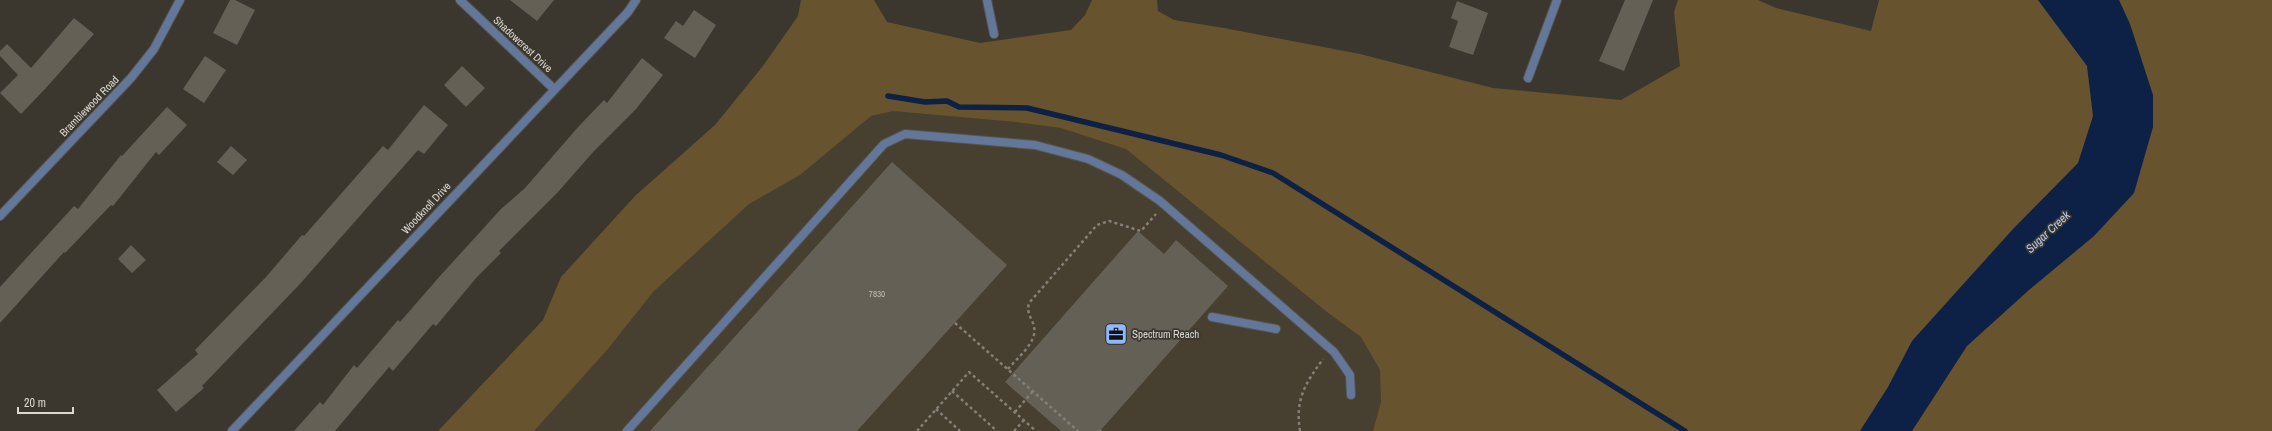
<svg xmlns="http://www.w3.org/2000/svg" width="2272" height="431" font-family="'Archivo Narrow',sans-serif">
  <rect width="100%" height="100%" fill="#3b372e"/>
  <path fill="#473f30" d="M827,49L2003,132L1764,431H474Z"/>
  <path fill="#67542e" d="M801,0H874L887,22L980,43L1071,30L1085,15L1092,0H1157L1158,11L1174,20L1224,28L1360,54L1493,88L1621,100L1680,66L1674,12L1678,0H1758L1776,8L1871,31L1879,0H2272V431H1373L1381,402L1380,370L1361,337L1327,312L1126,149L1061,128L1016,122L893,111L871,116L800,175L749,204L653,292L607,350L534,431H438L543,320L561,277L635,196L715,125L763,66L798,16Z"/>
  <path fill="#0d2046" d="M2038,0H2119L2130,24L2153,95V127L2134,193L2094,236L2029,290L1967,346L1912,431H1860L1888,387L1912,341L2013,229L2078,163L2093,116L2087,66Z"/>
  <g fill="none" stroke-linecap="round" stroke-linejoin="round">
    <path stroke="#0d2046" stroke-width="5.5" d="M888,96L925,102L947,101L959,107L1027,108L1221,155L1273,173L1685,431"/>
  </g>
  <path fill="#656056" d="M230,0H235L255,10L237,45L213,33Z
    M510,0H554L537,21Z
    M1625,0H1653L1624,71L1599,61Z
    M1457,1L1488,13L1473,55L1449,47L1458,21L1451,18Z
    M694,10L716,25L695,58L664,38L676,21L683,26Z
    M74,18L94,34L45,89L21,114L0,93L18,75L0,56V51L7,44L31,68Z
    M205,56L226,70L204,103L183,89Z
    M642,58L663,75L636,109L594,151L558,192L499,251L501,253L477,277L436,326L433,324L393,371L389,367L335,431H294L320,402L323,405L354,365L357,368L398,320L400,322L440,276L501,209L525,188L579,126L604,100L607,103Z
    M462,66L485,88L466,107L444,85Z
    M424,105L448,125L424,154L418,150L299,285L202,386L204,388L176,412L157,390L198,354L195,350L266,277L302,235L304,236L383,146L388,150Z
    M167,107L187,125L159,155L156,152L113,206L111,205L65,253L64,252L0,323V287L74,206L78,209L121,155L122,156Z
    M231,146L247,160L233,175L217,162Z
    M892,162L1007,265L857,431H650Z
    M1138,231L1164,254L1176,240L1228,286L1100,431H1061L1005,382Z
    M131,245L146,260L132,273L118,259Z"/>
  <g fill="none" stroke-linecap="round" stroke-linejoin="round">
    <g stroke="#58544c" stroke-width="10">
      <path id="service" d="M1212,317L1276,329
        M627,431L884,144L905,134L1035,145L1088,159L1122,175L1160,201L1334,352L1350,375L1351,395"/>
    </g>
    <g stroke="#58544c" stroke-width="10">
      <path id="minor" d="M460,0L554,89
        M987,0L994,34
        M1528,78L1557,0
        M0,216L131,78L154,49L180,0
        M232,431L628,12L636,0"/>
    </g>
    <path stroke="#848079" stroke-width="2.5" stroke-dasharray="3 3" stroke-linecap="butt" d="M955,323L1078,431
      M1008,369C1016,359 1038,342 1034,327C1032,317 1026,314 1029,303L1097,225L1109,221L1141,231L1156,214
      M952,391L997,431
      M936,409L960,431
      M1015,412L1033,391
      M917,431L969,372L1036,431
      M1014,431L1024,420
      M1100,431L1101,430
      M1300,431C1295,399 1305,384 1323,359"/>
    <use href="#service" stroke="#63779b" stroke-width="8"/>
    <use href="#minor" stroke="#63779b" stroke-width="8"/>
  </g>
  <defs>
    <g id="office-square" transform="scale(1.15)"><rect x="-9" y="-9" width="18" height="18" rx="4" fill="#91b8fd" stroke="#3b372e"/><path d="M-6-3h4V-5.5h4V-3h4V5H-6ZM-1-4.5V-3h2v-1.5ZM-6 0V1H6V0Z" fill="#111"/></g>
  </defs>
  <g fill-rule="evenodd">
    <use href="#office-square" x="1116" y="334"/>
  </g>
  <g text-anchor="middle" stroke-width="3.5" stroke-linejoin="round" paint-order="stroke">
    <g font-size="9" fill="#bebab3">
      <text x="877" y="297">7830</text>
    </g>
    <g font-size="11" fill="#dbd8d2" stroke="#3b372e">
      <text transform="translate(523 44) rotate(43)" y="4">Shadowcrest Drive</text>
      <text transform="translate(89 106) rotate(-46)" y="4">Bramblewood Road</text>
      <text transform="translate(426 208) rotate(-47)" y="4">Woodknoll Drive</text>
    </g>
    <g font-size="11" fill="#dbd8d2" stroke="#3b372e" text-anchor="start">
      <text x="1132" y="338">Spectrum Reach</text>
    </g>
    <g font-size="12" font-style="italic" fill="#b6cdf7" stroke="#3b372e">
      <text transform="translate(2048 232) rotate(-43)" y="4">Sugar Creek</text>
    </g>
  </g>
  <path d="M18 407v6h55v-6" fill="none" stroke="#dbd8d2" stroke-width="2"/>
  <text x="24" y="407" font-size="12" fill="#dbd8d2" stroke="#3b372e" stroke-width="3" paint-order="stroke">20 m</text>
</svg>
